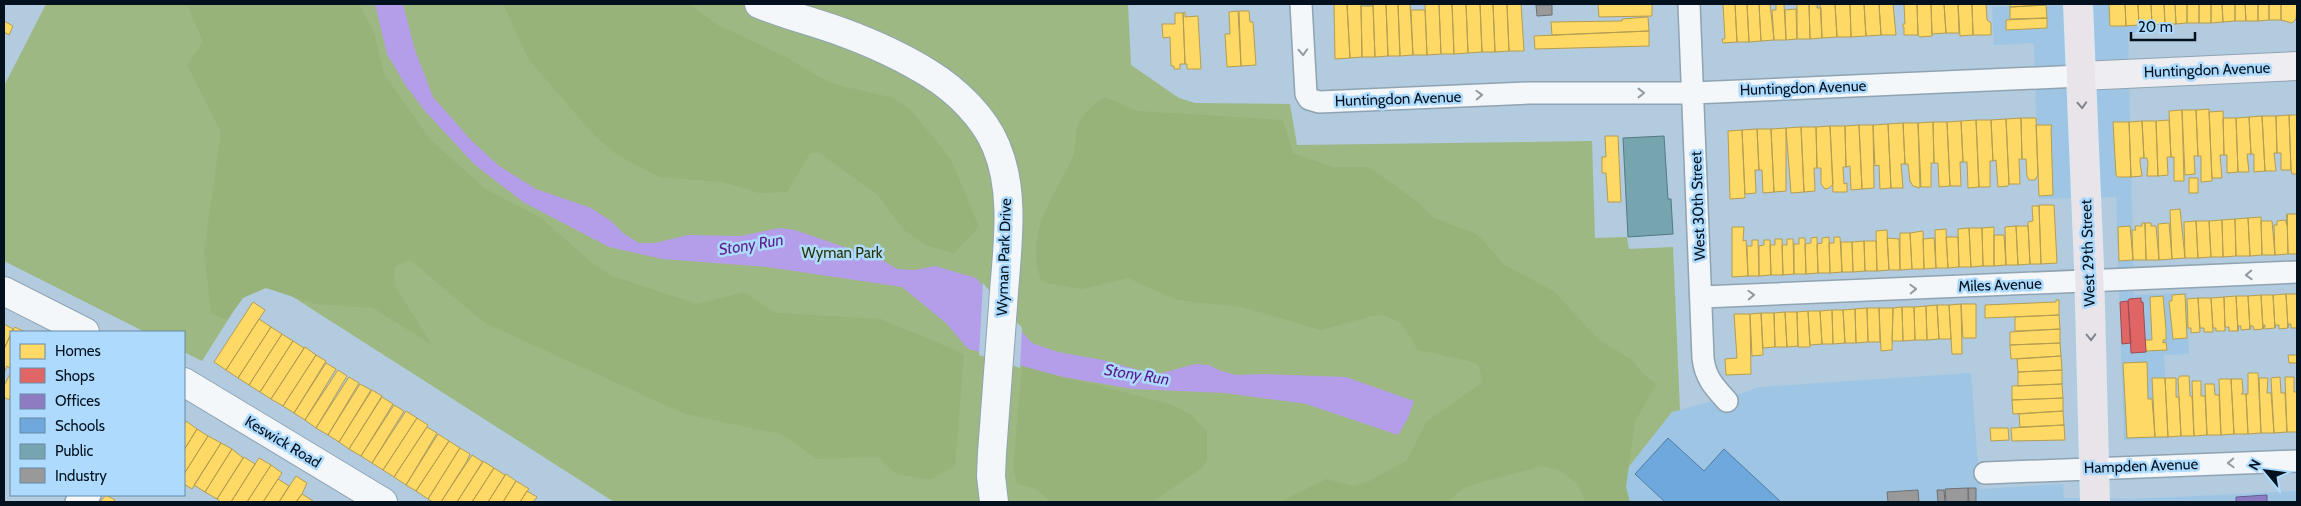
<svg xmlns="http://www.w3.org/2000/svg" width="2301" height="506" font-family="Cabin,sans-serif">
  <rect width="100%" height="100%" fill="#b2cbde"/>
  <path fill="#9ec6e4" d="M2108,4H2151L2152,31L2128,33L2134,295L2187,293L2189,354L2164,355L2169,438L2124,440L2116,197L2039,199L2034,43L1994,45L1992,7Z
    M1971,373L1980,489L2063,484L2064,498L2132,499L2297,491V502H1601L1672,412L1740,394L1759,387Z"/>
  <path fill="#9db882" d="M46,4H1128L1131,65L1179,98L1195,103L1290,104L1297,145L1592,141L1595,238L1627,237L1629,249L1673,247L1680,410L1672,412L1601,502H614L257,274L202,361L184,352V332H145L4,261V86Z"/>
  <path fill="#98b379" d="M187,4H359L374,32L384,74L429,138L484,188L541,218L591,262L612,276L698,304L744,292L776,313L881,319L964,354L955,466L931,479L896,474L878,457L817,459L781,434L685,414L485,323L410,260L394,267L395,286L432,345L373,308L315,304L266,288L243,298L227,320L211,313L204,251L221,132L187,65L203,42Z
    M503,4H689L718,25L784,56L830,83L893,98L910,109L951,159L979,227L954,253L927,246L904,230L878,195L818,152L810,154L787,192L759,193L723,182L660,177L617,155L594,135L529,60Z
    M1105,97L1137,111L1283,120L1293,153L1333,167H1365L1373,170L1416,201L1434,218L1474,233L1482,239L1503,264L1555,292L1598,339L1632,360L1642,373L1656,384L1635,422L1626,487L1630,502H1585L1578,484L1559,470L1542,466L1465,487L1447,502H1280L1326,479L1353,486L1368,482L1407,460L1426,422L1483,382L1478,365L1470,361L1418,350L1400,322L1383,315L1372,316L1321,330L1242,307L1177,300L1128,278L1082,289L1042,282C1023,234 1053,199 1073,157C1076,150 1075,142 1076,134C1078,116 1091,107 1105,97Z
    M1022,366L1170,404L1192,415L1207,432V459L1203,467L1152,502H1052L1034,488L1017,484L1013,468Z"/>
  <path fill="#b49ee9" d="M375,4H403L415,50L433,97L471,140L499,166L536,189L591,208L611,221L624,234L639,243H655L688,235L740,236L780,228L795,230L882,260L897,269L915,270L935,266L976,278L1032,343L1058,352L1103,360L1146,372L1162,373L1195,364L1209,365L1221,371L1236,375L1265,374L1346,377L1414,401L1408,418L1398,435L1306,404L1225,393L1133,389L1063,377L1022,366L967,348L947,324L902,287L767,267L662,259L609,247L523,202L474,164L425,111L406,86L387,54Z"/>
  <path fill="#b2cbde" d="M983,283L1022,328L1020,368L979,355Z"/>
  <path fill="#ffd966" stroke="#b39d50" d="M1334,4H1347L1350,58L1335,59Z
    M1347,4H1361L1362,57L1350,58Z
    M1373,4H1386L1388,56L1375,57Z
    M1386,4H1398L1400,56H1388Z
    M1398,4H1410L1413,55L1400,56Z
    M1425,4H1439L1441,54L1427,55Z
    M1439,4H1452L1454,54H1441Z
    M1452,4H1466L1468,53L1454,54Z
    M1466,4H1480L1482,52L1468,53Z
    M1480,4H1493L1495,52H1482Z
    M1493,4H1507L1509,51L1495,52Z
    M1507,4H1521L1524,51H1509Z
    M1598,4H1652V16L1599,17Z
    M1723,4H1735L1737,42L1723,43L1722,39H1725Z
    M1735,4H1747L1749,42H1737Z
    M1747,4H1759L1761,41L1749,42Z
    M1759,4H1770L1774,40L1761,41Z
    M1776,4H1784L1786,40H1774L1772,10H1776Z
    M1797,4H1809L1810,39H1797Z
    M1809,4H1817V8H1821L1822,38L1810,39Z
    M1820,4H1835L1837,37L1822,38Z
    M1835,4H1850L1851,37H1837Z
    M1850,4H1864L1866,36L1851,37Z
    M1864,4H1879L1881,35L1866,36Z
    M1879,4H1893L1896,35H1881Z
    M1904,4H1917L1918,35H1904V27H1903V24H1905Z
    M1917,4H1931L1932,36L1920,37L1918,35Z
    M1931,4H1944L1946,33L1932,34Z
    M1944,4H1958L1959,33H1946Z
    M1958,4H1972L1973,35L1960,36Z
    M1972,4H1986L1987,20L1991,23V35H1973Z
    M2010,4H2046V5L2010,7Z
    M2109,4H2125L2126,26H2110Z
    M2125,4H2138L2139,25L2126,26Z
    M2138,4H2151L2152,25H2139Z
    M2151,4H2164L2165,24L2152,25Z
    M2164,4H2175L2176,24H2165Z
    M2175,4H2187V23L2176,24Z
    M2187,4H2199V23H2187Z
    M2199,4H2211V23H2199Z
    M2211,4H2222L2223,22L2211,23Z
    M2222,4H2235V21L2223,22Z
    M2235,4H2245L2246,21H2235Z
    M2245,4H2258V21H2246Z
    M2258,4H2269V20L2258,21Z
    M2269,4H2281V20H2269Z
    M2281,4H2297L2296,19L2292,23L2281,20Z
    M2046,5L2047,18L2010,19V7Z
    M1361,6H1373L1375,57H1362Z
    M1796,9L1797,39L1786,40L1785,10Z
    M1411,10H1425L1427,55H1413Z
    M1238,11L1241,66L1227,67L1225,34H1230L1229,12Z
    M1239,11H1249L1250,22H1253L1256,65L1241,66Z
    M1185,12V17L1198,16L1201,69H1187V64H1185L1183,13Z
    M1175,13H1183L1185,64H1180V69H1174V66H1171L1170,37L1163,38L1162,24H1175Z
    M1648,17L1649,31L1552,35L1551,22L1622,21V19Z
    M2047,18V28L2006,30V20Z
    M4,21L13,26L9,35L4,32Z
    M1649,31V46L1535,49L1534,36Z
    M2209,109L2212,181L2201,182V156H2198L2196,110Z
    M2182,110L2184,181H2174V157H2171L2169,111Z
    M2182,110H2196L2198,156H2194L2195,174L2185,175Z
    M2223,111L2224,155H2220L2222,178H2212L2209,112Z
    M2289,115H2297V174H2292L2291,170Z
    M2289,115L2291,170H2281V153H2277L2276,116Z
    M2262,116L2265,171L2254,172V154H2251L2249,117Z
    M2262,116H2276L2277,153H2274L2276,171H2265Z
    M2249,117L2251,154H2247L2249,172H2238L2236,118Z
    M2021,118H2036L2038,175L2035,180H2029L2027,176L2026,159H2022Z
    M2021,118L2022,159H2019L2020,184H2009L2006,119Z
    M2223,118H2236L2238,172L2227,173V155H2224Z
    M2006,119L2009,184L2008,186L1998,187L1996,160L1993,161L1991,120Z
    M1976,120L1979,187L1968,188L1967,162H1963L1961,121Z
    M1976,120H1991L1993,161H1990V187H1979Z
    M2169,120L2171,157H2167L2168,175L2158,176L2156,121Z
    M1961,121L1963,162H1960L1961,186H1950L1947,122Z
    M2142,121H2156L2158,176H2147L2148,162L2147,158H2144Z
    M2142,121L2144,158H2140V162L2142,176L2131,177L2129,122Z
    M1933,122H1947L1950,186L1939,187L1938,163H1934Z
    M1933,122L1934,163H1931V187H1921L1918,123Z
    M2113,122H2129L2131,177H2118L2116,175Z
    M1903,123L1905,164H1901L1903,188H1891L1888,124Z
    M1903,123H1918L1920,188L1913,186L1910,181L1908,164H1905Z
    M1888,124L1891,188L1880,189L1879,165L1875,166L1873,125Z
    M1859,125L1862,189L1851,190L1850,166L1846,167L1845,126Z
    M1859,125H1873L1874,188L1862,189Z
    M2036,125H2052L2051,128L2053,195L2039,196Z
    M1830,126H1845L1846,167H1843L1844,184L1847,183V192H1833Z
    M1830,126L1833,184L1829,188L1825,189L1821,184V168H1817L1816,127Z
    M1801,127L1804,192L1791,193L1786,128Z
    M1801,127H1816L1817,168H1814L1815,191L1804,192Z
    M1786,128V191L1774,192L1771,129Z
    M1757,129H1771L1774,192L1763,193L1762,170H1759Z
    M1757,129L1759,170H1755L1756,193L1745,194L1742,130Z
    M1742,130L1745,198L1730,199L1728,131Z
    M1605,136H1618L1621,202H1608L1606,173H1602V157H1606Z
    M2189,178H2198V193H2189Z
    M2039,205H2054L2057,263L2041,264Z
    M2032,206H2039L2041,264H2030L2028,222L2033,221Z
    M2180,209L2185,258L2172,259L2170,210Z
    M2287,214H2297V254H2288Z
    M2287,214L2288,254L2275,255L2274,225H2277V221L2285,220L2287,225Z
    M2261,217L2262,255L2250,256L2248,218Z
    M2248,218L2250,256H2236L2235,219Z
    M2235,219L2236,256L2223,257L2222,220Z
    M2222,220L2223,257H2211L2209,221Z
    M2196,221L2198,258H2185L2184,222Z
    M2196,221H2209L2211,257L2198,258Z
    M2261,221H2272L2275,255H2262Z
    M2142,223H2145L2146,260H2133L2132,230H2136L2135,226H2142Z
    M2145,223H2151V226H2156L2159,260H2146Z
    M2169,223L2172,259L2159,260L2158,224Z
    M2016,226L2018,265H2006L2005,227Z
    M2016,226H2028L2030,264L2018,265Z
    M2130,226L2133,260L2119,261L2118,227Z
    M1732,227H1744L1743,241L1746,240L1748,276L1732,277Z
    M1994,227V266H1983L1982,228Z
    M1969,228L1971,267H1959L1958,229Z
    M1969,228H1982L1983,266L1971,267Z
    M1946,229L1948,268H1936L1935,230Z
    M1887,230L1889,270L1877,271L1876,231Z
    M1923,231L1924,269H1912L1910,233Z
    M1900,233H1910L1912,269L1900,270Z
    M1994,235H2004L2006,265L1994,266Z
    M1817,237L1818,273L1806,274L1805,244L1811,243V238Z
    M1829,237L1830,273H1818L1817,244L1822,243V238Z
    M1834,237H1840L1842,272L1830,273L1829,243H1834Z
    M1946,237H1958L1959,267L1948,268Z
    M1799,238H1805L1806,274H1794V244H1799Z
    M1887,238L1899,239L1900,270H1889Z
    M1934,238L1936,268L1924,269L1923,239Z
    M1775,239H1782L1783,275H1771L1770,245H1775Z
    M1787,239H1793L1794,274L1783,275L1782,245H1787Z
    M1752,240H1758L1759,276H1748L1747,246H1752Z
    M1764,240H1770L1771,275L1759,276V246L1764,245Z
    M1864,241H1876L1877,271H1865Z
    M1864,241L1865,271L1853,272L1852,242Z
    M1841,242H1852L1853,272H1842Z
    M2185,294L2187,338L2173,339L2169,301H2172V295Z
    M2286,294H2297V328H2291V324H2288V328Z
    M2286,294L2288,328L2279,329V325H2275V328L2273,295Z
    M2261,295H2273L2275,328L2265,329V325H2263V329Z
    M2261,295L2263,329L2254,330L2253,326H2250V330L2248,296Z
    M2163,296L2166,329V340H2163V343L2166,342L2167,350L2146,351L2145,340H2152L2150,297Z
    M2236,296H2248L2250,329L2241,330V326H2238V331Z
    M2236,296L2238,331H2229V327H2225L2224,297Z
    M2224,297L2225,331H2216V328H2213L2211,298Z
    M2198,298H2211L2213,332H2204V328H2200Z
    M2198,298L2200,332L2191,333V328H2188L2187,299Z
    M2056,300H2059V315L1985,318V305L2056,302Z
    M253,302L265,310L226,370L214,362Z
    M1961,304H1976V338H1963Z
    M1961,304L1962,354H1952L1949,305Z
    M1937,305H1949L1951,339H1939Z
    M1937,305L1939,339L1927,340L1926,306Z
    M1926,306L1927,340H1915L1914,307Z
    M1902,307L1903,341H1892L1893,308Z
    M1902,307H1914L1915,340L1903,341Z
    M1867,308H1879L1880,342H1868Z
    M1867,308L1868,342L1856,343L1855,309Z
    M1879,308H1893L1892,350L1881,351Z
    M1855,309L1856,343H1845L1843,310Z
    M1832,310L1833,344H1822L1820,311Z
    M1832,310H1843L1845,343L1833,344Z
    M1808,311L1810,347H1798L1797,312Z
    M1808,311H1820L1822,344L1810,345Z
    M1785,312L1787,347H1775L1774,313Z
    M1785,312H1797L1798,346L1787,347Z
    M1761,313H1774L1775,347L1763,348Z
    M1761,313L1763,355L1752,356L1750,314Z
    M1734,314H1750L1751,374L1726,375L1725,359L1737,358Z
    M2059,315L2060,329L2015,331V317Z
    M259,319L271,327L238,378L226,370Z
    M4,324L13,329L4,349Z
    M15,327L25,332H12Z
    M271,327L282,334L249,385L238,378Z
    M2060,329V343L2010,345V332Z
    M11,334V365L10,368L7,366L4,373V349Z
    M282,334L293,341L260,392L249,385Z
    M293,341L304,348L271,399L260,392Z
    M2060,343L2061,356L2011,359L2010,345Z
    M305,347L316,355L283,406L271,399Z
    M316,355L326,361L294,413L283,406Z
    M2288,355H2297V363H2289Z
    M2061,356L2062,370L2018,372L2017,359Z
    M2147,362L2148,399H2152L2155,437L2127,438L2123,363Z
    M326,363L336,369L305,420L294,413Z
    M338,370L347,376L316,428L305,420Z
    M2062,370V384L2018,386V372Z
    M11,372V395L9,400L4,397V386Z
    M2248,373H2258L2261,433L2248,434L2246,394H2248Z
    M2180,376H2189L2190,396L2192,397L2194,436H2181L2178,379Z
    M349,377L359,383L328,435L316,428Z
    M2280,377L2281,393H2285L2287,432L2274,433L2271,378Z
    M2285,377H2294V392H2297V432H2287Z
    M2152,378H2165L2168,437H2155Z
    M2165,378H2176V397H2179L2181,436L2168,437Z
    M2259,378H2268L2267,393H2271L2274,433H2261Z
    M2219,379H2231L2234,434L2221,435Z
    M2231,379H2242L2243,392L2241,394H2246L2248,434H2234Z
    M2192,381H2201V396H2205L2207,435L2194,436Z
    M360,384L371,390L339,442L328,435Z
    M2062,384L2063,398L2012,400V386Z
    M2205,384H2214L2215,395H2219L2221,435H2207Z
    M372,390L382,396L349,449L339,442Z
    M382,397L393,404L361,456L349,449Z
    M2063,398V411L2013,414L2012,400Z
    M394,405L404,411L372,463L361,456Z
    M406,411L417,418L383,470L372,463Z
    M2063,411L2064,425L2020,427L2019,414Z
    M417,418L428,425L394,477L383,470Z
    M186,421L197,429L184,450V424Z
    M2064,425L2065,440L2012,441L2011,428Z
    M427,427L437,433L406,485L394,477Z
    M1990,428H2008L2009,440L1991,441Z
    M197,429L208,436L184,474V450Z
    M438,434L449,441L416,491L406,485Z
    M208,436L221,443L192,489L184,484V474Z
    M449,441L460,448L428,499L416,491Z
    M221,443L232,449L205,492L194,485Z
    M460,448L470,454L467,461L441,502H433L428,499Z
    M232,449L243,458L217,499L205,492Z
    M472,455L483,462L457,502H441Z
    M244,457L255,464L231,502H221L217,499Z
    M259,458L271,465L247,502H231Z
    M483,461L494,468L472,502H457Z
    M271,465L282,473L263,502H247Z
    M494,468L505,475L488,502H472Z
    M506,474L516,481L503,502H488Z
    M296,476L307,483L302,494L296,502H279Z
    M278,479L289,486L279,502H263Z
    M516,481L529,489L527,491L520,502H503Z
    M527,491L537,497L533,502H520Z
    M302,494L313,501L312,502H296Z
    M106,495L115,500L113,502H100Z"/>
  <path fill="#e06666" stroke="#9d4c50" d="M2141,298V302H2143L2146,352L2131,353L2128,301L2129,299Z
    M2128,301L2131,343L2122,344L2120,302Z"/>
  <path fill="#8e7cc3" stroke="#645c91" d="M2267,495V502H2236V497Z"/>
  <path fill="#6fa8dc" stroke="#4e7ba3" d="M1668,438L1704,471L1724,449L1781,502H1665L1635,474Z"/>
  <path fill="#76a5af" stroke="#537983" d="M1664,136L1668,199H1671L1673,234L1628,237L1623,138Z"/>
  <path fill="#999" stroke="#6c7074" d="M1536,5H1552V15L1537,16Z
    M1968,488V502H1946L1945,489Z
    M1968,488H1976V502H1969Z
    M1918,490L1919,502H1888L1887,492Z
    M1937,490H1944L1945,502H1938Z"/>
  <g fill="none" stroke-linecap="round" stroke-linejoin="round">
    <g stroke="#8fa3b2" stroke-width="24">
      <path id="minor" d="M1301,4L1306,94L1309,99L1319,102L1529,93H1693L2081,76
        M1689,4L1703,358C1705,377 1714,387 1727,401
        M1702,297L2297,272
        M1985,473L2297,461
        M76,502L90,495"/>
    </g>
    <g stroke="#8fa3b2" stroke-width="30">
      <path id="tertiary" d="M759,4C786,15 814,22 842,32C872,43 903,57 930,74C956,90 984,117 996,146C1017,195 1006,254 1003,306C999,355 996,404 992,453L991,476L994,502
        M4,291L85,332
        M184,382L383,502"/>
    </g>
    <g stroke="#8fa3b2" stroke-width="30">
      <path id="secondary" d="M2081,76L2297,66"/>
    </g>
    <g stroke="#dce8f0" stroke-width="30">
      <path id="primary" d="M2078,4L2089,266L2095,502"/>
    </g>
    <use href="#minor" stroke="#f3f7fa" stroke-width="21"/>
    <use href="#tertiary" stroke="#f3f7fa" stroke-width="28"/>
    <use href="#secondary" stroke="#eeeef2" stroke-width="28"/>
    <use href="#primary" stroke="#e8e4e9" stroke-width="28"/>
  </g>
  <defs><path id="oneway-chevron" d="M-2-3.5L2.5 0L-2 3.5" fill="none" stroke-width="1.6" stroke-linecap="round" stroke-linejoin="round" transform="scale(1.25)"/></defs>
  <g stroke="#939ba2">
    <use href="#oneway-chevron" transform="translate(1303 52) rotate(87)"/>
    <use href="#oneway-chevron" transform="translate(1641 93)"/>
    <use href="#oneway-chevron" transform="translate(1479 95) rotate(-2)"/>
    <use href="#oneway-chevron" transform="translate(2249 275) rotate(178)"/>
    <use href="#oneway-chevron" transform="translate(1913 289) rotate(-2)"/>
    <use href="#oneway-chevron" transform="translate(1751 295) rotate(-2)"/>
    <use href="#oneway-chevron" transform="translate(2231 463) rotate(178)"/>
  </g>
  <g stroke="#80858d">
    <use href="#oneway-chevron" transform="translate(2082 105) rotate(87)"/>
    <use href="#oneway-chevron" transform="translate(2091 337) rotate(89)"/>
  </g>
  <g text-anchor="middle" stroke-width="5" stroke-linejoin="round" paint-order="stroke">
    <g font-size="15" fill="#02111d" stroke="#addafd">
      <text transform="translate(2207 70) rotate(-2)" y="5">Huntingdon Avenue</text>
      <text transform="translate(1803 88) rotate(-2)" y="5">Huntingdon Avenue</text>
      <text transform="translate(1398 99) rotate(-2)" y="5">Huntingdon Avenue</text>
      <text transform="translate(1698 206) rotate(-92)" y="5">West 30th Street</text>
      <text transform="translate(2088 253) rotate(-92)" y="5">West 29th Street</text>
      <text transform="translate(1004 257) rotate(-88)" y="5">Wyman Park Drive</text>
      <text transform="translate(2000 285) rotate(-2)" y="5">Miles Avenue</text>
      <text transform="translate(283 442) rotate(31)" y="5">Keswick Road</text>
      <text transform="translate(2141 466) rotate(-2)" y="5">Hampden Avenue</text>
    </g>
    <g font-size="15" fill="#283403" stroke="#addafd">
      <text x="842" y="258">Wyman Park</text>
    </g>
    <g font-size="16" font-style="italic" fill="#5a1d90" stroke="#addafd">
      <text transform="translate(751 244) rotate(-9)" y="6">Stony Run</text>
      <text transform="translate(1137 374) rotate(9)" y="6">Stony Run</text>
    </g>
  </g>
  <rect width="2301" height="506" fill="none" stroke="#02111d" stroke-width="10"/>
  <rect x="10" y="331" width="175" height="165" fill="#addafd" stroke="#698aa3"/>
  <rect x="20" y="344" width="25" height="15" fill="#ffd966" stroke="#698aa3"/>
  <text x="55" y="356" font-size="15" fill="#02111d">Homes</text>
  <rect x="20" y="368" width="25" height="15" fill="#e06666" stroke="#698aa3"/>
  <text x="55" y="381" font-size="15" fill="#02111d">Shops</text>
  <rect x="20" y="394" width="25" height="15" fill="#8e7cc3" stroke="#698aa3"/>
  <text x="55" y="406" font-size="15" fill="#02111d">Offices</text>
  <rect x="20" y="418" width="25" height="15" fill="#6fa8dc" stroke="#698aa3"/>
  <text x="55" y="431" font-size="15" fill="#02111d">Schools</text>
  <rect x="20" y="444" width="25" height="15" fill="#76a5af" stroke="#698aa3"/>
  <text x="55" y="456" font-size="15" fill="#02111d">Public</text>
  <rect x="20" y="468" width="25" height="15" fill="#999999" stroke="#698aa3"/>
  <text x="55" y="481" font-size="15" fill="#02111d">Industry</text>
  <g transform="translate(2266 471) rotate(299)" stroke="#addafd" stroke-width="4" paint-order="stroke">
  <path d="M0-4L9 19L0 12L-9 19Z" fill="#02111d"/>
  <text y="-8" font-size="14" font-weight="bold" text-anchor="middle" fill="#02111d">N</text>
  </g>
  <path d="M2131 32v8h64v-8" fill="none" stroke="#02111d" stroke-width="2.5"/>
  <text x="2138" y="32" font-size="15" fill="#02111d" stroke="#addafd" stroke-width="4" paint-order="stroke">20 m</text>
</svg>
